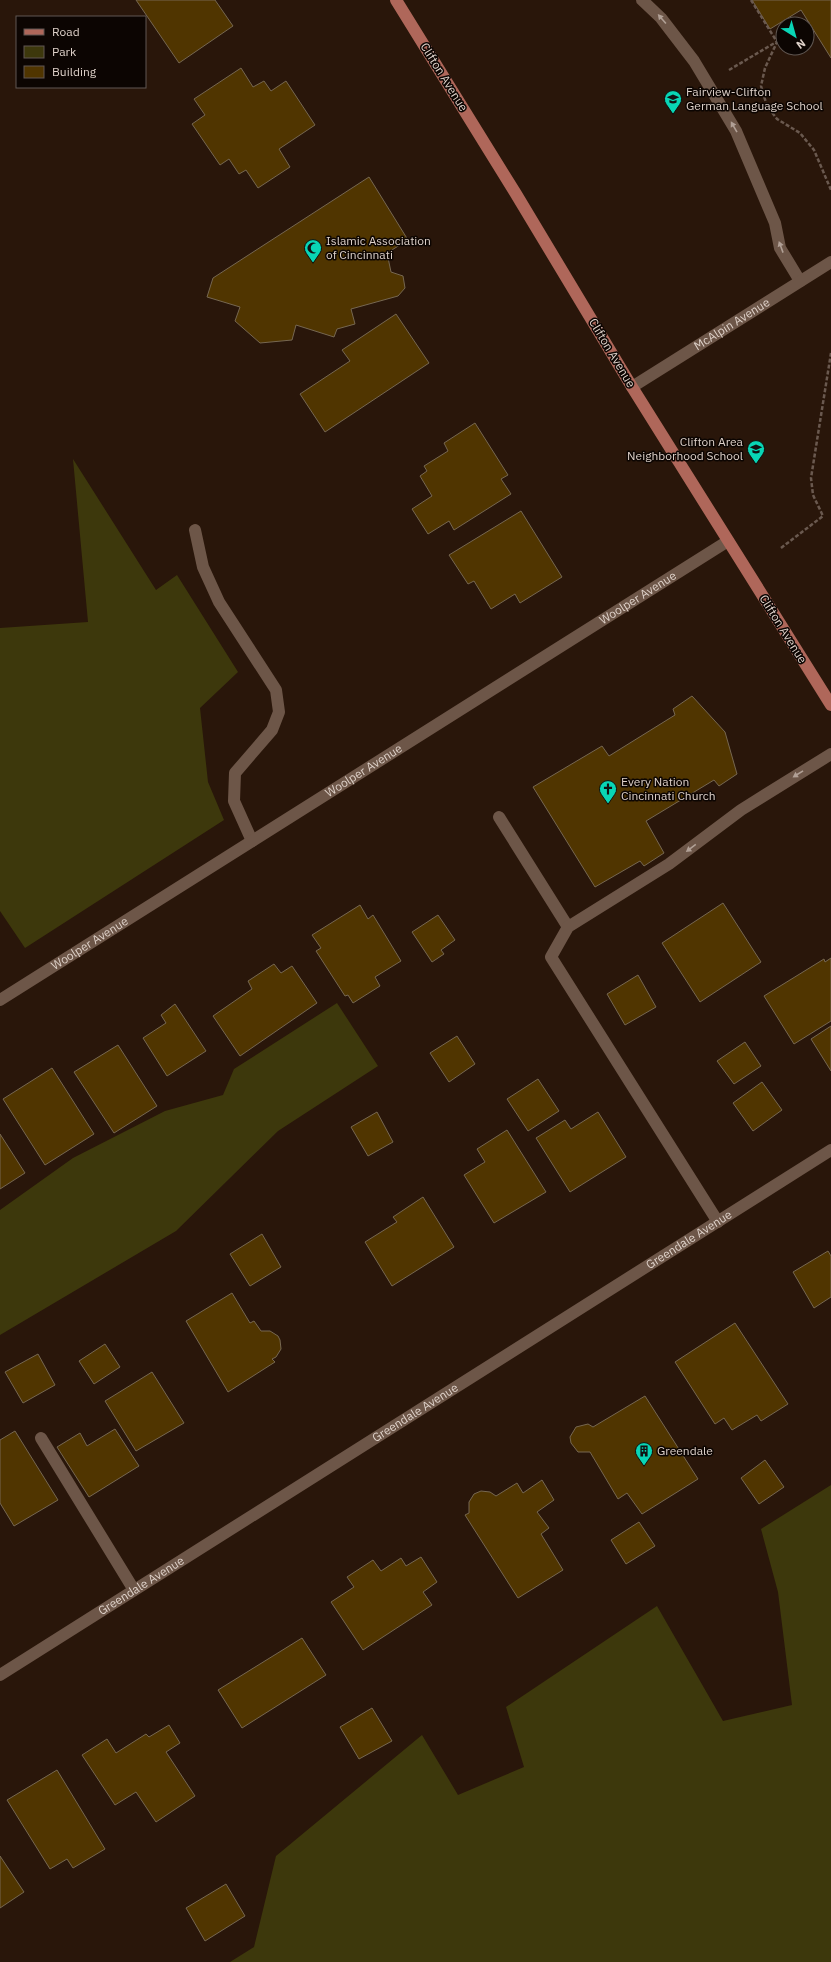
<svg xmlns="http://www.w3.org/2000/svg" width="831" height="1962" font-family="'IBM Plex Sans',sans-serif">
  <rect width="100%" height="100%" fill="#29160a"/>
  <path fill="#3d380c" d="M73,459L156,590L177,575L238,672L200,708L208,782L224,820L25,948L0,911V628L88,622Z
    M337,1003L378,1066L278,1131L176,1231L0,1335V1210L73,1158L165,1111L223,1095L234,1069Z
    M831,1485V1962H230L254,1947L276,1856L422,1735L458,1795L524,1767L506,1707L657,1606L723,1721L792,1705L778,1592L761,1529Z"/>
  <path fill="#503500" stroke="#766751" d="M136,0H215L233,26L179,63Z
    M752,0H831V58L801,10L770,29Z
    M241,68L253,87L264,81L271,91L286,81L315,125L279,149L290,167L258,188L246,170L239,174L229,159L220,165L192,124L205,115L194,99Z
    M369,177L408,240L387,253L391,272L403,276L405,288L398,296L351,309L355,324L337,329L334,337L296,325L292,340L260,343L235,321L240,307L207,297L213,278Z
    M396,314L429,363L325,432L300,394L350,361L342,350Z
    M475,423L508,475L501,479L511,494L454,530L449,521L428,534L412,509L432,496L420,476L427,471L424,466L448,451L444,443Z
    M521,511L562,577L520,603L515,594L491,609L474,581L468,584L449,555Z
    M692,696L725,732L737,774L719,786L714,780L646,821L664,853L644,866L640,861L595,887L533,787L602,746L609,756L675,715L673,709Z
    M723,903L761,962L700,1002L662,943Z
    M360,905L368,919L373,915L401,961L375,977L380,986L353,1003L348,995L345,996L316,951L321,948L312,935Z
    M438,915L455,940L441,950L444,954L432,962L412,932Z
    M831,958V1021L794,1044L764,996L824,959L825,962Z
    M274,964L281,973L292,966L317,1003L240,1056L213,1016L252,989L248,981Z
    M638,975L656,1007L625,1025L607,994Z
    M175,1004L206,1051L167,1076L143,1038L166,1023L161,1015Z
    M831,1026V1071L811,1039Z
    M457,1036L475,1064L449,1082L430,1053Z
    M745,1042L761,1066L734,1084L717,1061Z
    M118,1045L157,1106L114,1133L74,1072Z
    M52,1068L94,1134L45,1165L3,1099Z
    M538,1079L559,1111L528,1131L507,1099Z
    M762,1082L782,1110L753,1131L733,1103Z
    M377,1112L393,1142L368,1156L351,1127Z
    M598,1112L626,1157L570,1192L536,1138L565,1120L571,1129Z
    M507,1130L546,1192L494,1223L464,1175L485,1162L477,1149Z
    M0,1134L25,1173L0,1189Z
    M423,1197L454,1247L392,1286L365,1242L397,1222L393,1217Z
    M262,1234L281,1267L250,1286L230,1254Z
    M828,1251L831,1256V1297L814,1308L793,1272Z
    M232,1293L250,1323L254,1321L261,1331H270L278,1336L280,1340L281,1349L276,1357L272,1359L275,1362L228,1392L186,1321Z
    M735,1323L788,1404L761,1421L757,1415L732,1430L724,1418L715,1424L675,1362Z
    M105,1344L120,1367L94,1384L79,1361Z
    M38,1354L55,1385L23,1403L5,1372Z
    M152,1372L184,1423L136,1451L105,1401Z
    M645,1396L698,1479L642,1514L627,1493L618,1499L590,1452H578L571,1443L570,1437L576,1427L588,1424L593,1427Z
    M115,1429L139,1466L89,1497L57,1447L80,1433L87,1446Z
    M15,1431L58,1500L14,1526L0,1503V1440Z
    M765,1460L784,1487L759,1504L741,1478Z
    M542,1480L554,1500L537,1512L549,1528L541,1534L563,1570L518,1598L465,1515L469,1513V1502L474,1494L481,1491L490,1492L496,1496L517,1483L523,1493Z
    M639,1522L655,1546L626,1564L611,1540Z
    M421,1557L437,1582L423,1592L432,1605L363,1650L331,1602L354,1587L347,1577L373,1560L381,1571L401,1558L406,1566Z
    M302,1638L326,1675L242,1728L218,1690Z
    M372,1708L392,1741L359,1759L340,1727Z
    M169,1725L180,1743L166,1752L195,1796L156,1822L136,1792L115,1805L82,1755L107,1739L116,1753L146,1734L149,1737Z
    M57,1770L105,1849L73,1868L67,1859L50,1869L7,1800Z
    M0,1856L24,1892L0,1908Z
    M226,1884L245,1916L205,1941L186,1908Z"/>
  <g fill="none" stroke-linecap="round" stroke-linejoin="round">
    <path stroke="#6a594f" stroke-width="2.5" stroke-dasharray="4 2" stroke-linecap="butt" d="M751,0L777,42L765,68L761,86L767,106L777,119L800,133L814,150L831,190
      M806,24L809,22
      M729,70L783,38
      M781,548L823,516L813,495L811,478L831,353"/>
    <g stroke="#6d5648" stroke-width="12">
      <path d="M642,0L661,18L694,61L736,131L775,223L780,248L800,281"/>
      <path id="s1" d="M632,387L831,262"/>
      <path d="M195,530L203,567L219,602L276,690L279,712L272,730L235,773L234,801L252,841"/>
      <path d="M499,817L568,927"/>
      <path id="s2" d="M0,1000L728,541"/>
      <path d="M718,1222L551,957L568,927L669,864L741,810L831,754"/>
      <path d="M41,1438L134,1590"/>
      <path id="s3" d="M0,1675L831,1150"/>
    </g>
    <path stroke="#af675a" stroke-width="12" d="M396,0L516,194L632,387L831,705"/>
  </g>
  <defs><path id="oneway-solid" d="M-6-.8H1V-3.2L6.5 0L1 3.2V.8H-6Z"/></defs>
  <g fill="#b1a096">
    <use href="#oneway-solid" transform="translate(662 19) rotate(-131)"/>
    <use href="#oneway-solid" transform="translate(734 127) rotate(-120)"/>
    <use href="#oneway-solid" transform="translate(781 247) rotate(-110)"/>
    <use href="#oneway-solid" transform="translate(798 774) rotate(148)"/>
    <use href="#oneway-solid" transform="translate(691 848) rotate(143)"/>
  </g>
  <defs>
    <g id="school-pin" transform="scale(0.9)"><path d="M0 17L-7.5 6A9.5 9.5 0 1 1 7.5 6Z" fill="#09d5b5" stroke="#0c0502"/><path d="M0-5L7-2L0 1L-7-2ZM-4 1L0 2.5L4 1V4Q0 6-4 4Z" fill="#111"/></g>
    <g id="mosque-pin" transform="scale(0.9)"><path d="M0 17L-7.5 6A9.5 9.5 0 1 1 7.5 6Z" fill="#09d5b5" stroke="#0c0502"/><path d="M3.5-4.9A6 6 0 1 0 3.5 4.9A5 5 0 1 1 3.5-4.9Z" fill="#111"/></g>
    <g id="church-pin" transform="scale(0.9)"><path d="M0 17L-7.5 6A9.5 9.5 0 1 1 7.5 6Z" fill="#09d5b5" stroke="#0c0502"/><path d="M-1.2-6h2.4v3.5h3.3v2.4h-3.3V6h-2.4V-.1h-3.3v-2.4h3.3Z" fill="#111"/></g>
    <g id="building-pin" transform="scale(0.9)"><path d="M0 17L-7.5 6A9.5 9.5 0 1 1 7.5 6Z" fill="#09d5b5" stroke="#0c0502"/><path d="M-4-6H4V6H1V3H-1V6H-4ZM-2.5-4.3h1.7v1.8h-1.7ZM.8-4.3h1.7v1.8H.8ZM-2.5-1h1.7V.8h-1.7ZM.8-1h1.7V.8H.8Z" fill="#111"/></g>
  </defs>
  <g fill-rule="evenodd">
    <use href="#school-pin" x="673" y="99"/>
    <use href="#mosque-pin" x="313" y="248"/>
    <use href="#school-pin" x="756" y="449"/>
    <use href="#church-pin" x="608" y="789"/>
    <use href="#building-pin" x="644" y="1451"/>
  </g>
  <g text-anchor="middle" stroke-width="3" stroke-linejoin="round" paint-order="stroke">
    <g font-size="12" fill="#dfd2ca" stroke="#0c0502">
      <text transform="translate(444 77) rotate(58)" y="4">Clifton Avenue</text>
      <text dy="4" stroke="none"><textPath href="#s1" startOffset="118">McAlpin Avenue</textPath></text>
      <text transform="translate(612 353) rotate(59)" y="4">Clifton Avenue</text>
      <text dy="4" stroke="none"><textPath href="#s2" startOffset="754">Woolper Avenue</textPath></text>
      <text transform="translate(783 629) rotate(58)" y="4">Clifton Avenue</text>
      <text dy="4" stroke="none"><textPath href="#s2" startOffset="430">Woolper Avenue</textPath></text>
      <text dy="4" stroke="none"><textPath href="#s2" startOffset="106">Woolper Avenue</textPath></text>
      <text dy="4" stroke="none"><textPath href="#s3" startOffset="815">Greendale Avenue</textPath></text>
      <text dy="4" stroke="none"><textPath href="#s3" startOffset="491">Greendale Avenue</textPath></text>
      <text dy="4" stroke="none"><textPath href="#s3" startOffset="167">Greendale Avenue</textPath></text>
    </g>
    <g font-size="12" fill="#dfd2ca" stroke="#0c0502" text-anchor="start">
      <text x="686" y="96">Fairview-Clifton<tspan x="686" dy="14">German Language School</tspan></text>
      <text x="326" y="245">Islamic Association<tspan x="326" dy="14">of Cincinnati</tspan></text>
      <text x="743" y="446" text-anchor="end">Clifton Area<tspan x="743" dy="14">Neighborhood School</tspan></text>
      <text x="621" y="786">Every Nation<tspan x="621" dy="14">Cincinnati Church</tspan></text>
      <text x="657" y="1455">Greendale</text>
    </g>
  </g>
  <rect x="16" y="16" width="130" height="72" fill="#0c0502" stroke="#605752"/>
  <rect x="24" y="29" width="20" height="6" fill="#af675a" stroke="#605752"/>
  <text x="52" y="36" font-size="12" fill="#dfd2ca">Road</text>
  <rect x="24" y="46" width="20" height="12" fill="#3d380c" stroke="#605752"/>
  <text x="52" y="56" font-size="12" fill="#dfd2ca">Park</text>
  <rect x="24" y="66" width="20" height="12" fill="#503500" stroke="#605752"/>
  <text x="52" y="76" font-size="12" fill="#dfd2ca">Building</text>
  <g transform="translate(795 36) rotate(143)"><circle r="19" fill="#0c0502" stroke="#605752"/>
  <path d="M0-3L7 15L0 10L-7 15Z" fill="#09d5b5"/>
  <text y="-6" font-size="11" font-weight="bold" text-anchor="middle" fill="#dfd2ca">N</text>
  </g>
</svg>
